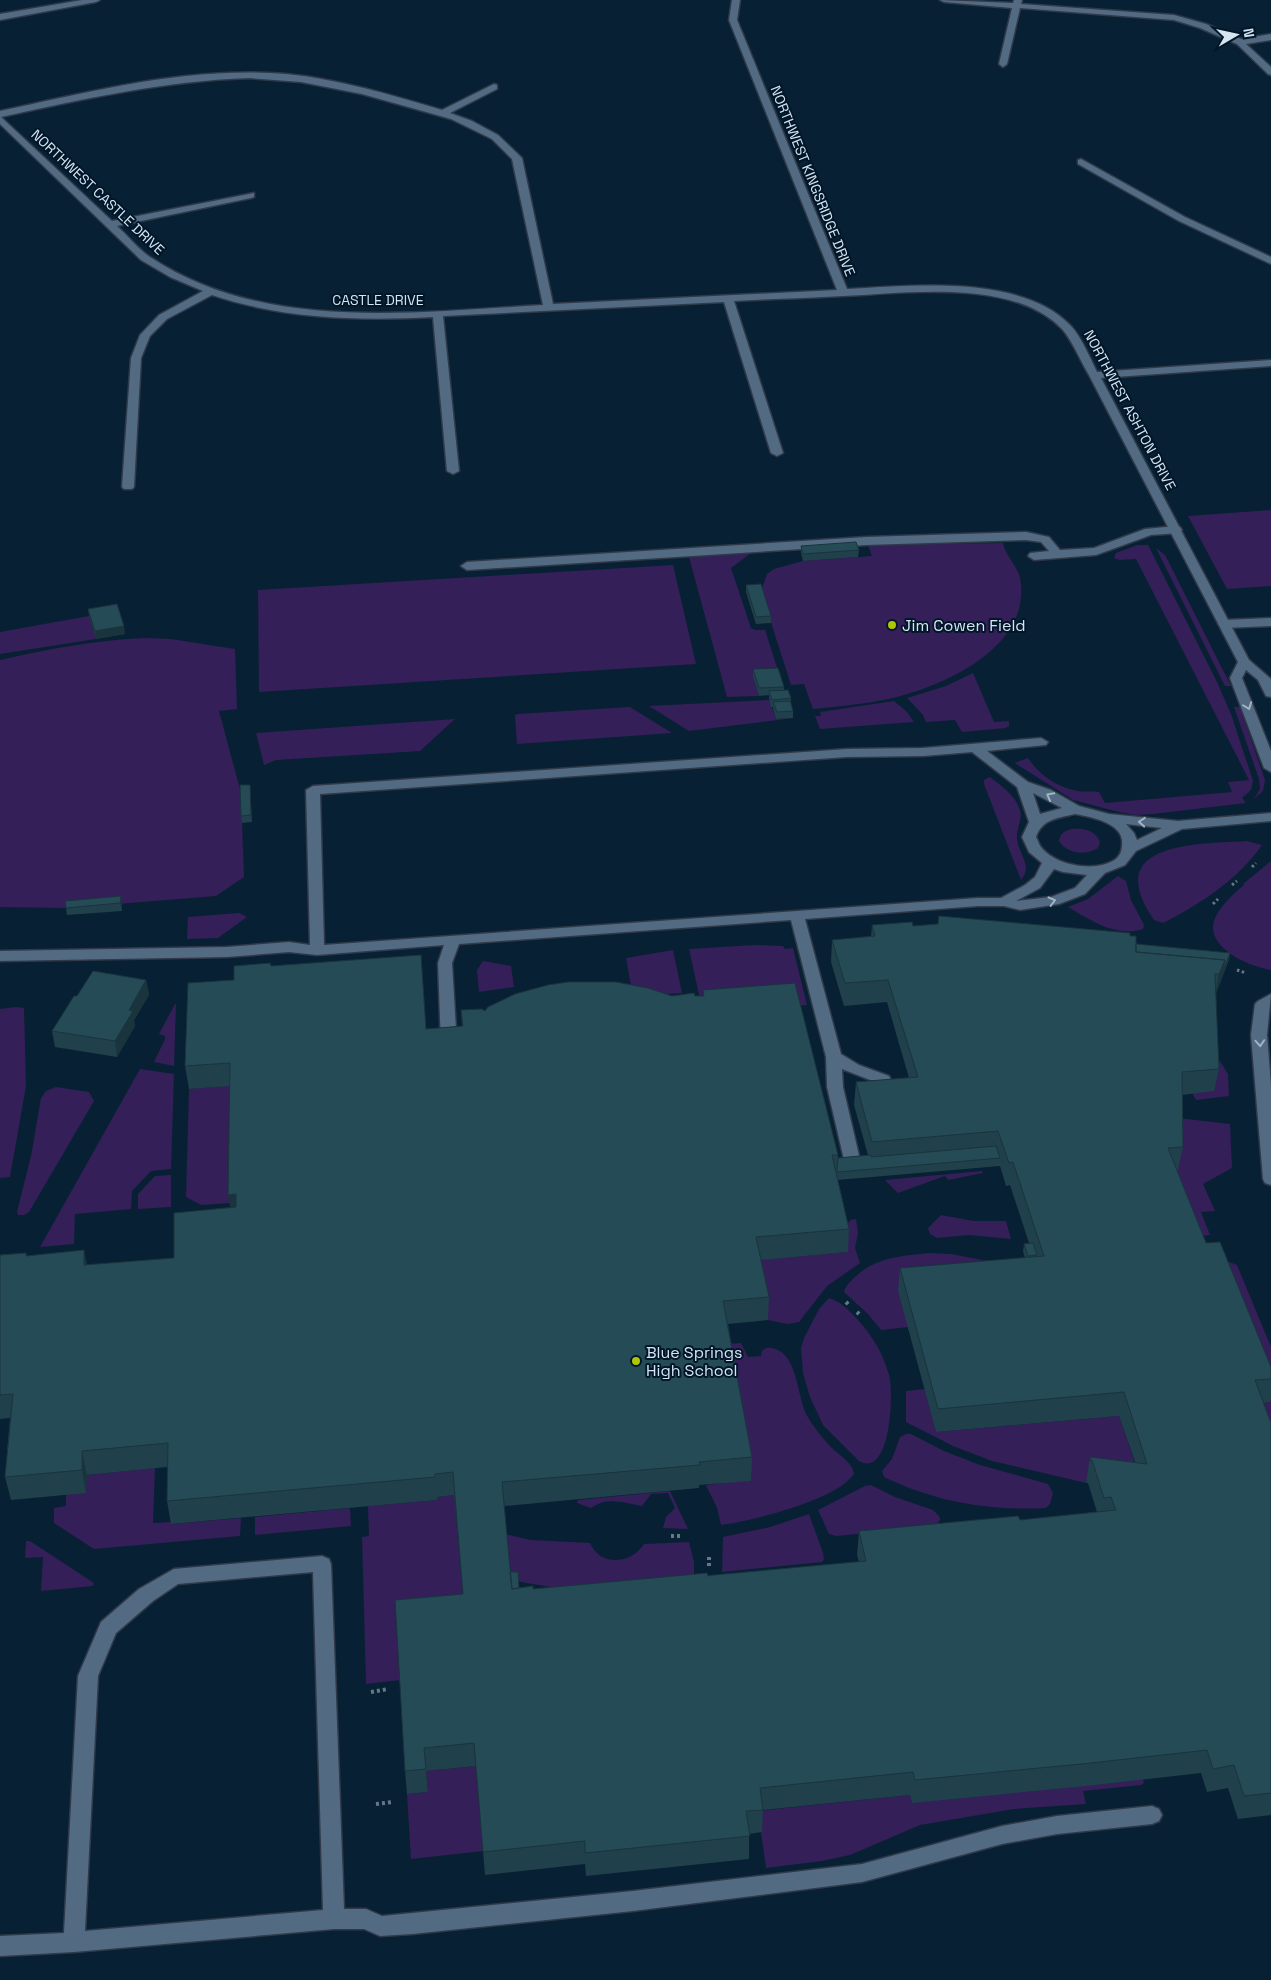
<svg xmlns="http://www.w3.org/2000/svg" width="1271" height="1980" font-family="'Space Grotesk',sans-serif">
  <rect width="100%" height="100%" fill="#082033"/>
  <path fill="#341f59" d="M1271,510V586L1227,589L1188,516Z
    M1003,543C1006,558 1020,567 1021,584C1028,654 930,693 873,702C854,705 833,707 813,709L804,684L791,685L761,591L767,574L774,569L803,561L872,556L868,545Z
    M1137,545H1148L1217,682L1231,714L1253,781L1251,790L1242,798L1246,803L1153,814L1136,815L1119,812L1073,800L1015,763L1028,758C1039,775 1058,788 1078,791C1085,792 1092,791 1099,792L1105,803L1232,792L1228,782L1249,780L1136,559L1119,560L1114,558L1116,553Z
    M1156,548L1165,555L1231,686H1225Z
    M751,553L731,568L751,628L755,630H765L784,689L753,677L759,696L727,697L689,557Z
    M673,565L696,664L259,692L258,590Z
    M89,616L96,639L0,654V632Z
    M145,638L171,639L235,649L237,709L219,711L241,793L244,877L216,896L67,908L0,907V660C48,649 96,640 145,638Z
    M973,673L994,722L1009,721V726L1006,728L962,732L955,720L926,722L923,715L907,698L946,686Z
    M769,700L776,719L793,718L689,731L649,706Z
    M894,701L907,712L914,722L820,729L815,716H821L820,712Z
    M630,707L672,733L517,744L515,715L518,714Z
    M1234,707H1240L1265,780L1263,791L1254,799L1260,789L1259,779Z
    M455,719L420,751L276,760L264,765L256,733Z
    M990,777C1000,785 1012,793 1018,805C1025,820 1016,825 1017,839C1019,855 1033,865 1021,880L984,784V780Z
    M1071,829C1083,828 1096,830 1100,842L1098,848C1086,856 1067,854 1059,841C1060,833 1065,831 1071,829Z
    M1247,841L1262,845C1238,880 1200,904 1163,923L1154,920C1100,842 1197,844 1247,841Z
    M1271,861V970C1252,967 1214,952 1213,928C1213,912 1233,894 1244,885L1243,884Z
    M1118,876L1126,881L1131,900L1144,925L1143,929C1117,938 1090,920 1068,907L1088,899Z
    M239,913L247,917L218,938L187,939L188,917Z
    M755,945L783,946L785,949L793,948L807,1005L703,1013L689,949Z
    M673,950L682,993L650,995L632,991L626,958Z
    M483,961L511,966L514,987L479,992L477,970Z
    M175,1004H176L174,1066L154,1062L165,1039V1036L159,1034Z
    M16,1007L24,1008L26,1086L10,1177L0,1178V1009Z
    M1216,1055L1228,1074L1229,1096L1196,1100L1192,1093Z
    M140,1069L174,1074L171,1169L151,1171L132,1191L131,1209L75,1214L74,1244L40,1247Z
    M233,1085L232,1203L201,1205L186,1197L189,1089Z
    M56,1087L89,1092L94,1101L29,1212L24,1215H18L17,1212L31,1156L41,1098L46,1091Z
    M1178,1118L1230,1124L1232,1168L1203,1184L1215,1211L1201,1212L1210,1235L1190,1237L1164,1171Z
    M982,1171L983,1173L948,1180L945,1176L898,1193L885,1180Z
    M171,1175V1207L138,1209V1194L155,1176Z
    M941,1215L974,1221H1006L1011,1239L969,1235L937,1238L930,1234L928,1228Z
    M856,1219L858,1233L855,1248L860,1263L827,1286L799,1322L788,1324L768,1320L755,1260L847,1252L840,1223L850,1222V1220Z
    M929,1253L951,1254L993,1262L908,1327L881,1330L868,1314L844,1292C845,1286 851,1281 855,1277C876,1257 902,1256 929,1253Z
    M1224,1260L1237,1265L1271,1347V1435L1259,1403L1270,1402Z
    M829,1298C840,1301 850,1311 857,1319C872,1335 883,1353 889,1375C894,1392 891,1479 859,1461L823,1425L810,1397L803,1373L801,1348L804,1338L819,1309Z
    M741,1343L748,1357L761,1356L762,1351C765,1348 767,1347 772,1348C797,1352 797,1394 806,1414C812,1425 821,1436 829,1445C837,1454 853,1462 854,1474C837,1500 752,1521 721,1525L717,1508L706,1485L751,1480L726,1344Z
    M925,1389L936,1432L1119,1416L1143,1487L1086,1480V1483L992,1461L953,1446L906,1422V1391Z
    M906,1434H911L944,1451L980,1465L1048,1484L1053,1493L1050,1504L1046,1508C990,1511 935,1502 884,1477L882,1471L892,1459L900,1437Z
    M155,1468L153,1523L171,1522V1524L241,1518L240,1536L94,1549L54,1523V1508L66,1506V1495L87,1475Z
    M871,1485L895,1497L933,1510L939,1516L940,1520L936,1526L837,1536L829,1534L818,1510L865,1486Z
    M670,1491L688,1529L663,1528L666,1517L675,1508L668,1493L651,1494L642,1506C624,1503 608,1496 591,1508L577,1503L578,1500Z
    M454,1495L465,1617L400,1680L366,1684L362,1537L369,1536L368,1506L437,1500V1497Z
    M350,1508L351,1526L255,1535V1517Z
    M809,1514L823,1553L824,1559L822,1562L722,1572L723,1537L770,1527Z
    M505,1534L530,1540L590,1543C600,1567 632,1564 644,1544L689,1542L694,1562V1577L556,1588L510,1580Z
    M26,1541H30L94,1583L93,1586L41,1591L43,1557L25,1558Z
    M476,1766L483,1851L411,1859L407,1794L428,1792L426,1771Z
    M1143,1779L1144,1783L1141,1785L1083,1791L1086,1804L1014,1809L920,1825L850,1855L822,1861L766,1868L758,1811L910,1795L912,1802Z"/>
  <g fill="none" stroke-linecap="round" stroke-linejoin="round">
    <g stroke="#2f3949" stroke-width="3">
      <path id="lane" d="M1176,526L1180,527L1182,530L1180,533L1151,535L1096,555L1034,560L1028,556L1030,553L1049,551L1041,542L1026,540L866,545L467,570L461,566L467,562L866,537L1026,532L1049,537L1060,550L1094,548L1145,529Z
        M1271,618V626L1224,628L1218,624L1224,620Z
        M1041,738L1048,742L1046,745L987,751L1028,782L1051,790L1079,806L1109,814L1178,821L1271,813V821L1182,829L1136,851L1125,865L1105,873L1085,894L1059,904L1020,910L1004,906H978L805,919L841,1054L859,1065L889,1076L891,1080L889,1084L883,1085L842,1069L843,1087L861,1164L859,1168L853,1170L847,1168L845,1164L827,1087L826,1057L791,920L459,944L452,963L457,1046L454,1050H444L441,1046L438,963L444,945L317,955L289,952L227,957L0,961V951L227,947L289,942L310,945L306,790L313,786L847,749L923,748ZM972,752L1017,787L1029,822L1022,837L1029,852L1042,863L1035,877L1025,885L1001,898H978L324,945L320,794L847,757L923,756ZM1033,793L1062,808L1040,814ZM1075,814C1091,817 1125,823 1122,845C1122,851 1120,855 1116,859C1097,873 1055,866 1041,847C1039,845 1038,840 1036,837C1042,819 1058,818 1075,814ZM1126,824L1162,828L1137,840L1134,833ZM1054,869L1063,872L1087,875L1075,888L1051,897L1016,901L1040,888Z
        M1271,994L1267,1035L1271,1085V1185L1265,1183L1263,1179L1251,1035L1255,1004L1258,1001Z
        M322,1556L329,1559L331,1564L344,1909H366L382,1916L633,1891L862,1864L1002,1826L1057,1816L1152,1806L1159,1809L1162,1815L1159,1821L1152,1824L1057,1834L1002,1844L862,1882L633,1911L412,1934L380,1936L364,1929H334L74,1952L0,1956V1936L64,1933L78,1676L101,1622L139,1589L174,1569ZM313,1572L323,1910L85,1931L98,1676L116,1633L153,1601L178,1584Z"/>
    </g>
    <g stroke="#2f3949" stroke-width="3">
      <path id="street" d="M82,0H100L96,2L0,20V14Z
        M732,0H740L737,20L847,289C911,286 1021,274 1070,325C1081,336 1090,358 1097,372L1271,360V366L1101,378L1249,660L1271,679V697L1266,696L1258,680L1246,670L1242,678L1271,751V772L1264,768L1230,678L1238,662L1089,375C1081,362 1072,340 1062,329C1013,278 907,293 843,296C807,298 770,299 734,301L783,453L777,456L771,453L724,302L443,316L459,471L453,474L447,471L433,317C359,321 283,319 212,295L167,319L150,336L141,358L134,487L132,489H124L122,487L131,358L140,335L159,315L203,291L170,277L141,260L0,124V111C93,91 190,66 286,74C339,79 391,95 442,110L494,84L497,85V89L450,113L472,121L498,135L522,158L553,304L837,290L729,20ZM249,78L301,82L362,94L451,119L492,139L512,159L543,305C414,312 265,333 150,257C138,249 128,236 117,226L251,198L254,197V193L112,221L1,117C83,99 164,81 249,78Z
        M940,0L1013,3L1014,0H1022L1021,4L1174,15L1206,24L1241,39L1271,34V40L1246,44L1271,67V75L1268,74L1237,44L1200,28L1174,20L1020,8L1007,64L1003,67L999,64L1012,8L944,2Z
        M1081,159L1185,217L1271,257V264L1179,221L1078,164V160Z"/>
    </g>
    <path stroke="#647888" stroke-width="3" stroke-dasharray="2.5 2.5" stroke-linecap="butt" d="M1252,867L1256,863
      M1232,885L1237,881
      M1213,904L1218,899
      M1237,970L1246,973"/>
    <path stroke="#647888" stroke-width="4" stroke-dasharray="3 3" stroke-linecap="butt" d="M846,1302L849,1305
      M857,1312L859,1314
      M671,1536H680
      M709,1557V1568
      M371,1692L388,1689
      M376,1804L393,1802"/>
    <use href="#lane" fill="#526b82" fill-rule="evenodd"/>
    <use href="#street" fill="#526b82" fill-rule="evenodd"/>
  </g>
  <path fill="#20404b" fill-rule="evenodd" d="M801,546L859,550L858,557L803,561L801,553Z
    M746,585L771,616V623L756,624L746,592Z
    M88,609L125,634L96,639L89,616Z
    M753,669L784,687V690L791,698V702L793,711V718L776,719L773,709V707H771L769,699V695L759,696L753,677Z
    M250,785L252,822L242,823L241,816Z
    M121,896L122,904V911L67,915L66,908Z
    M872,925L913,926L1130,936L1136,944L1230,953L1229,960L1215,996L1219,1069L1214,1091L1182,1095L1183,1147L1178,1170H1177L1206,1242L1271,1367V1399L1270,1402L1263,1403L1271,1423V1815L1238,1819L1228,1788L1207,1792L1201,1773L1086,1786L912,1803L910,1795L763,1810L762,1832L749,1834V1859L586,1876L585,1864L485,1875L476,1766L426,1771L428,1792L407,1794L405,1771L463,1594L454,1495L437,1497V1500L171,1524L167,1501V1467L87,1475L86,1493L11,1500L5,1477L10,1418L0,1419V1255L26,1253L27,1256L87,1265L174,1258L230,1208V1086L189,1089L185,1066L234,980L271,966L426,1029L462,1026L461,1010L485,1011L672,996H703V990L838,1155V1158L868,1155L854,1105L856,1082L909,1078L887,1002L844,1006L831,962L832,940L871,937ZM1000,1166L1006,1186L1010,1185L1029,1243L1024,1244L1023,1251L1025,1258L900,1268L898,1291L936,1432L1119,1416L1135,1462L1090,1457L1086,1483H1088L1097,1512L1020,1520L859,1531L857,1555L859,1562L708,1576L533,1589L519,1588L510,1572L504,1506L699,1488V1485L751,1481L752,1457L728,1324L768,1320L769,1297L761,1260L848,1252L849,1229L837,1180Z
    M146,980L149,995L134,1020L135,1026L117,1057L55,1047L52,1031L77,996Z"/>
  <path fill="#1a343d" d="M124,626L125,634L96,639L95,631Z
    M121,896L122,904V911L120,903Z
    M1230,953L1229,960L1215,996L1219,974L1225,960Z
    M146,980L149,995L134,1020L135,1026L117,1057L115,1041L129,1010Z
    M236,1194L239,1217L232,1218L228,1195Z
    M84,1250L89,1273L84,1265Z
    M82,1451L87,1475L86,1493L82,1470Z"/>
  <path fill="#254b57" stroke="#1a343d" d="M856,542L859,550L803,554L801,546Z
    M761,584L771,616L756,617L746,585Z
    M117,604L124,626L95,631L88,609Z
    M778,668L784,687L759,688L753,669Z
    M788,690L791,698L772,700L769,691Z
    M790,701L793,711L777,712L773,702Z
    M240,785H250L251,815L241,816Z
    M121,896L120,903L66,908L65,901Z
    M939,916L1130,933V936H1136V952L1225,960L1219,974H1215L1219,1069L1182,1072L1183,1147L1168,1148L1206,1243L1220,1242L1271,1367V1379L1255,1380L1271,1423V1793L1244,1796L1234,1765L1213,1769L1207,1750L1091,1763L915,1780L913,1772L760,1788L763,1810L746,1811L750,1836L585,1853V1841L483,1852L474,1743L424,1748L426,1769L405,1771L395,1600L463,1594L453,1472L435,1474V1477L167,1501L168,1443L82,1451V1470L5,1477L13,1394L0,1395V1255L26,1253V1256L84,1250V1265L174,1258V1213L236,1207V1194L228,1195L230,1063L185,1066L188,983L234,980V966L270,963L271,966L421,955L426,1029L463,1026L461,1010L482,1009L485,1011L488,1007L515,994L548,985L568,982H616L648,988L672,996L694,993L695,996H704L703,990L795,983L838,1155H832L849,1229L756,1237L769,1297L723,1301L752,1457L699,1462L700,1465L502,1482L512,1589L533,1586V1589L707,1573L708,1576L714,1575L866,1561L859,1531L1018,1516L1020,1520L1116,1510L1111,1497L1104,1498L1092,1460H1090V1457L1147,1464L1124,1392L938,1409L900,1268L1044,1256L1013,1162L1009,1163L998,1131L872,1142L856,1082L918,1077L888,980L845,983L832,940L875,936L872,925L912,922L913,926L938,924Z
    M1136,944L1230,953L1222,974L1225,960L1136,952Z
    M93,971L146,980L129,1010L133,1011L115,1041L52,1031L74,996H77Z
    M996,1146L1000,1158L838,1172L837,1170L838,1158L871,1155V1157Z
    M1033,1243L1037,1255L1028,1256L1024,1244Z
    M510,1572H518L519,1588L512,1589Z"/>
  <defs><path id="oneway-chevron" d="M-2-3.5L2.5 0L-2 3.5" fill="none" stroke-width="1.6" stroke-linecap="round" stroke-linejoin="round" transform="scale(1.25)"/></defs>
  <g stroke="#a1b4c5">
    <use href="#oneway-chevron" transform="translate(1248 706) rotate(69)"/>
    <use href="#oneway-chevron" transform="translate(1050 796) rotate(-152)"/>
    <use href="#oneway-chevron" transform="translate(1142 822) rotate(-176)"/>
    <use href="#oneway-chevron" transform="translate(1052 901) rotate(-14)"/>
    <use href="#oneway-chevron" transform="translate(1260 1043) rotate(86)"/>
  </g>
  <g fill="#b0c503" stroke="#011629" stroke-width="2">
    <circle cx="892" cy="625" r="5"/>
    <circle cx="636" cy="1361" r="5"/>
  </g>
  <g text-anchor="middle" stroke-width="4" stroke-linejoin="round" paint-order="stroke">
    <g font-size="14" fill="#d5e4f1" stroke="#011629">
      <text transform="translate(813 181) rotate(68)" y="5">NORTHWEST KINGSRIDGE DRIVE</text>
      <text transform="translate(98 192) rotate(43)" y="5">NORTHWEST CASTLE DRIVE</text>
      <text x="378" y="305">CASTLE DRIVE</text>
      <text transform="translate(1130 410) rotate(62)" y="5">NORTHWEST ASHTON DRIVE</text>
    </g>
    <g font-size="16" fill="#d5e4f1" stroke="#011629" text-anchor="start">
      <text x="902" y="631">Jim Cowen Field</text>
      <text x="646" y="1358">Blue Springs<tspan x="646" dy="18">High School</tspan></text>
    </g>
  </g>
  <g transform="translate(1236 35) rotate(81)" stroke="#011629" stroke-width="4" paint-order="stroke">
  <path d="M0-4L9 19L0 12L-9 19Z" fill="#d5e4f1"/>
  <text y="-8" font-size="14" font-weight="bold" text-anchor="middle" fill="#d5e4f1">N</text>
  </g>
</svg>
